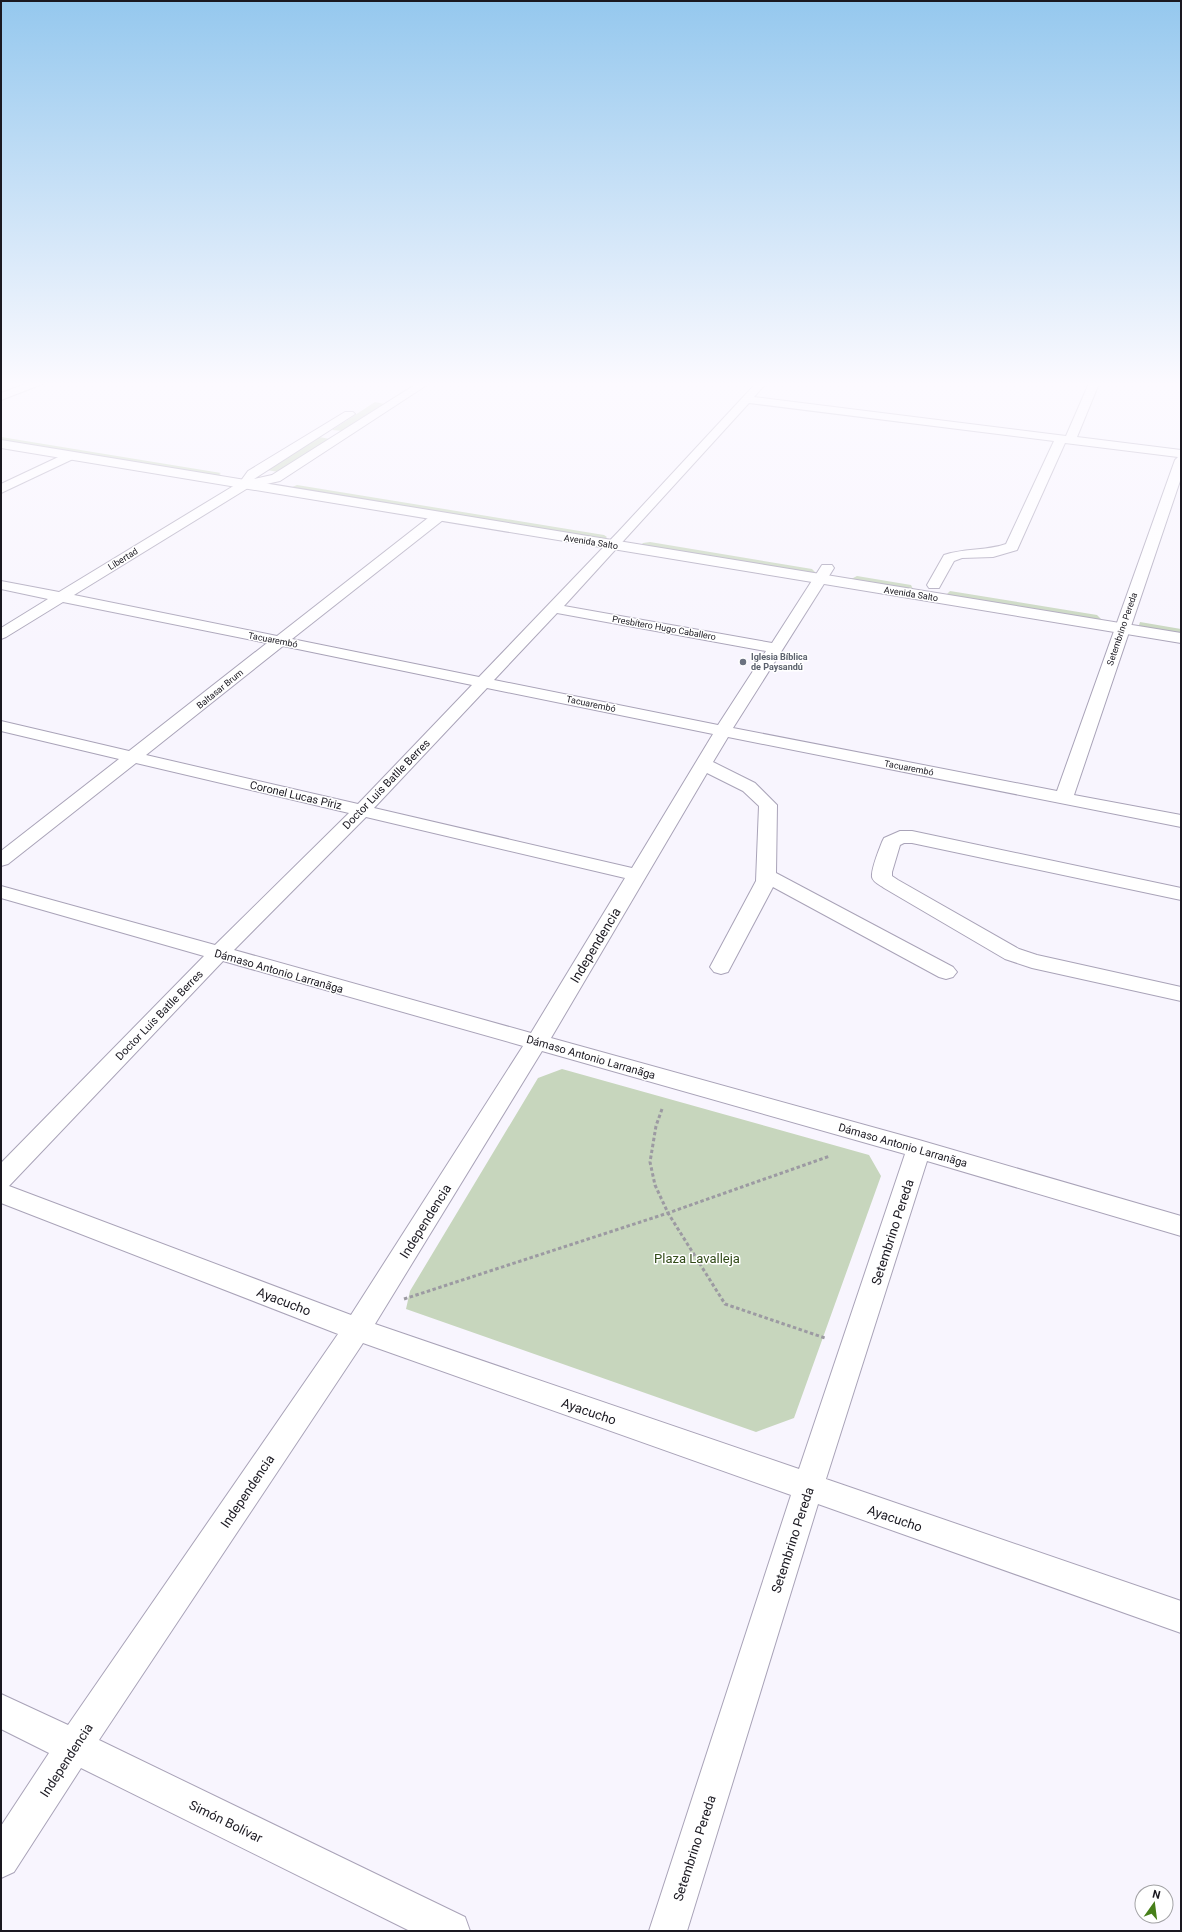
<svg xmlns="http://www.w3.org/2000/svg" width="1182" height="1932" font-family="Roboto,sans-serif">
  <rect width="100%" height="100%" fill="#f8f5fe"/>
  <path fill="#c7d6bd" d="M375,402L384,404L343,431L332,430Z
    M1,437L221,473L219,474L221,475L218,476L1,442Z
    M319,437L330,439L278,472L267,470Z
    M297,485L604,535L607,537L604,540L290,488Z
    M650,542L812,569L816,573L641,545L643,543Z
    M857,576L911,585L913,589L851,579Z
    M950,591L1097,615L1101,619L1099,620L946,595Z
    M1140,622L1181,629V635L1138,628Z
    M562,1069L869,1155L881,1176L794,1418L756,1432L406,1309L410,1291L538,1078Z"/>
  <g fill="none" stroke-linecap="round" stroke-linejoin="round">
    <g stroke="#a9a3b8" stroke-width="2">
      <path id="minor" d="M33,381H46L45,383L1,400V393Z
        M421,381H433L280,481L248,488L74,595L277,636L433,514H443L444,517L443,520L292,639L479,677L618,532L758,381H768L754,397L1066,436L1090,381H1100L1077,437L1181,450V478L1074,795L1181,815V827L728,737L713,762L755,783L777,805L776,873L953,967L957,972L953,977L946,979L939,977L773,887L728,972L721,974L714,972L710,967L756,881L759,806L743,791L707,773L551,1038L919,1140L1181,1216V1236L927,1161L826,1479L1181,1601V1633L818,1504L687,1931H649L791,1495L363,1343L99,1740L465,1917L470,1931H410L81,1768L14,1872L1,1878V1826L49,1753L1,1729V1694L68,1725L338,1334L1,1203V1163L204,956L1,898V886L215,945L349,813L136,763L8,864L1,866V851L119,759L1,731V721L129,751L267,643L63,602L6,637L1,639V628L48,599L1,589V581L59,592L240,482L248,471L345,412H353L355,414L254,479L272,475ZM749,403L1054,441L1006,544C986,551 965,548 944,555L927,585L929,588H939L954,561L962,558L993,557L1017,550L1065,443L1178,457L1175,460L1057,791L733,728L834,568L832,565H822L772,643L564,606ZM557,613L766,651L718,725L494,680ZM283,646L472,685L358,804L146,755ZM487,688L713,734L632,868L374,808ZM366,817L625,878L531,1033L234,950ZM223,961L523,1046L351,1315L9,1186ZM542,1051L905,1154L799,1469L375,1324Z
        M69,452L75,456L73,459L1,493V484Z
        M900,831H912L1181,888V900L912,843H904L900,845L892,872V876L898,880L1019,949L1037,955L1181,987V1001L1032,968L1005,959L884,888C880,885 873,882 872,877C871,869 879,850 882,842L884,838Z"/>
    </g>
    <g stroke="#a9a3b8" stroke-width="2">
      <path id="tertiary" d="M1,440L1181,633V643L1,448Z"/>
    </g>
    <path stroke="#9c9aa2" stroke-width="3" stroke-dasharray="3.5 2.5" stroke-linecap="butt" d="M662,1109L656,1126L650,1162L655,1185L668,1213L725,1304L825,1338
      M404,1299L668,1213L830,1156"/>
    <use href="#minor" fill="#fff" fill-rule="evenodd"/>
    <use href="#tertiary" fill="#fff" fill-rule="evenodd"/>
  </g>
  <linearGradient id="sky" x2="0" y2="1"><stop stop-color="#95c8ee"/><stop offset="0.59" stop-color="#fcfaff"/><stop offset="1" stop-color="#fcfaff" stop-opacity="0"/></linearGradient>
  <rect width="1182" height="651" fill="url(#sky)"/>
  <circle fill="#6b7280" stroke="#fff" stroke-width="1.5" cx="743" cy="662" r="4"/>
  <g text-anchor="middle" stroke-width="3" stroke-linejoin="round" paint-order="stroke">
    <g font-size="9" fill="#1a1820" stroke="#fff">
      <text transform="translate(591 542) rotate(9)" y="3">Avenida Salto</text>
      <text transform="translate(123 559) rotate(-32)" y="3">Libertad</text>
      <text transform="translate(911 594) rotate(9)" y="3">Avenida Salto</text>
      <text transform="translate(664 628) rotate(10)" y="3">Presbítero Hugo Caballero</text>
      <text transform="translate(1122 629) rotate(-71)" y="3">Setembrino Pereda</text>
      <text transform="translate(273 640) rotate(11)" y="3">Tacuarembó</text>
      <text transform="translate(220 689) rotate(-39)" y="3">Baltasar Brum</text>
      <text transform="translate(591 704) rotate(12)" y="3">Tacuarembó</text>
      <text transform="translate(909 768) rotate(11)" y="3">Tacuarembó</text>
    </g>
    <g font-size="9" font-weight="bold" fill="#5b616d" stroke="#fff" text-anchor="start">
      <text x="751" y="660">Iglesia Bíblica<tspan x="751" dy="10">de Paysandú</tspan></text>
    </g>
    <g font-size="11" fill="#1a1820" stroke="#fff">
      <text transform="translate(386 784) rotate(-46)" y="4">Doctor Luis Batlle Berres</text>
      <text transform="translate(296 795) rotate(13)" y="4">Coronel Lucas Píriz</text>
      <text transform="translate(279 971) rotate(16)" y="4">Dámaso Antonio Larranãga</text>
      <text transform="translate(159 1015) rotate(-46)" y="4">Doctor Luis Batlle Berres</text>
      <text transform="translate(591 1057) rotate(16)" y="4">Dámaso Antonio Larranãga</text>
      <text transform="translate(903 1145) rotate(16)" y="4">Dámaso Antonio Larranãga</text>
    </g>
    <g font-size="13" fill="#1a1820" stroke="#fff">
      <text transform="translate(595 945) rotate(-59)" y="5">Independencia</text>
      <text transform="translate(425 1221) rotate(-58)" y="5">Independencia</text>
      <text transform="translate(892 1232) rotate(-72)" y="5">Setembrino Pereda</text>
      <text transform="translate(284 1301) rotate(21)" y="5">Ayacucho</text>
      <text transform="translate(589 1411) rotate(19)" y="5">Ayacucho</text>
      <text transform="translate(247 1491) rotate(-56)" y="5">Independencia</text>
      <text transform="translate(895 1518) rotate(19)" y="5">Ayacucho</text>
      <text transform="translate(792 1540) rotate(-72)" y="5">Setembrino Pereda</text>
      <text transform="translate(66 1760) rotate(-57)" y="5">Independencia</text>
      <text transform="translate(226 1821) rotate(26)" y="5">Simón Bolívar</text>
      <text transform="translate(694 1848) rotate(-72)" y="5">Setembrino Pereda</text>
    </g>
    <g font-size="13" fill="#314b18" stroke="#fff">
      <text x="697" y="1263">Plaza Lavalleja</text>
    </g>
  </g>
  <rect width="1182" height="1932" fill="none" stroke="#1a1820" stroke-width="4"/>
  <g transform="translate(1154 1904) rotate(14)"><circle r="19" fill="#ffffff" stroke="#a3a3a6"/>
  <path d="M0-3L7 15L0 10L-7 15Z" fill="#467f19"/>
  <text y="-6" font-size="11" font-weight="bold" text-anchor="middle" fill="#1a1820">N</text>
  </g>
</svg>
